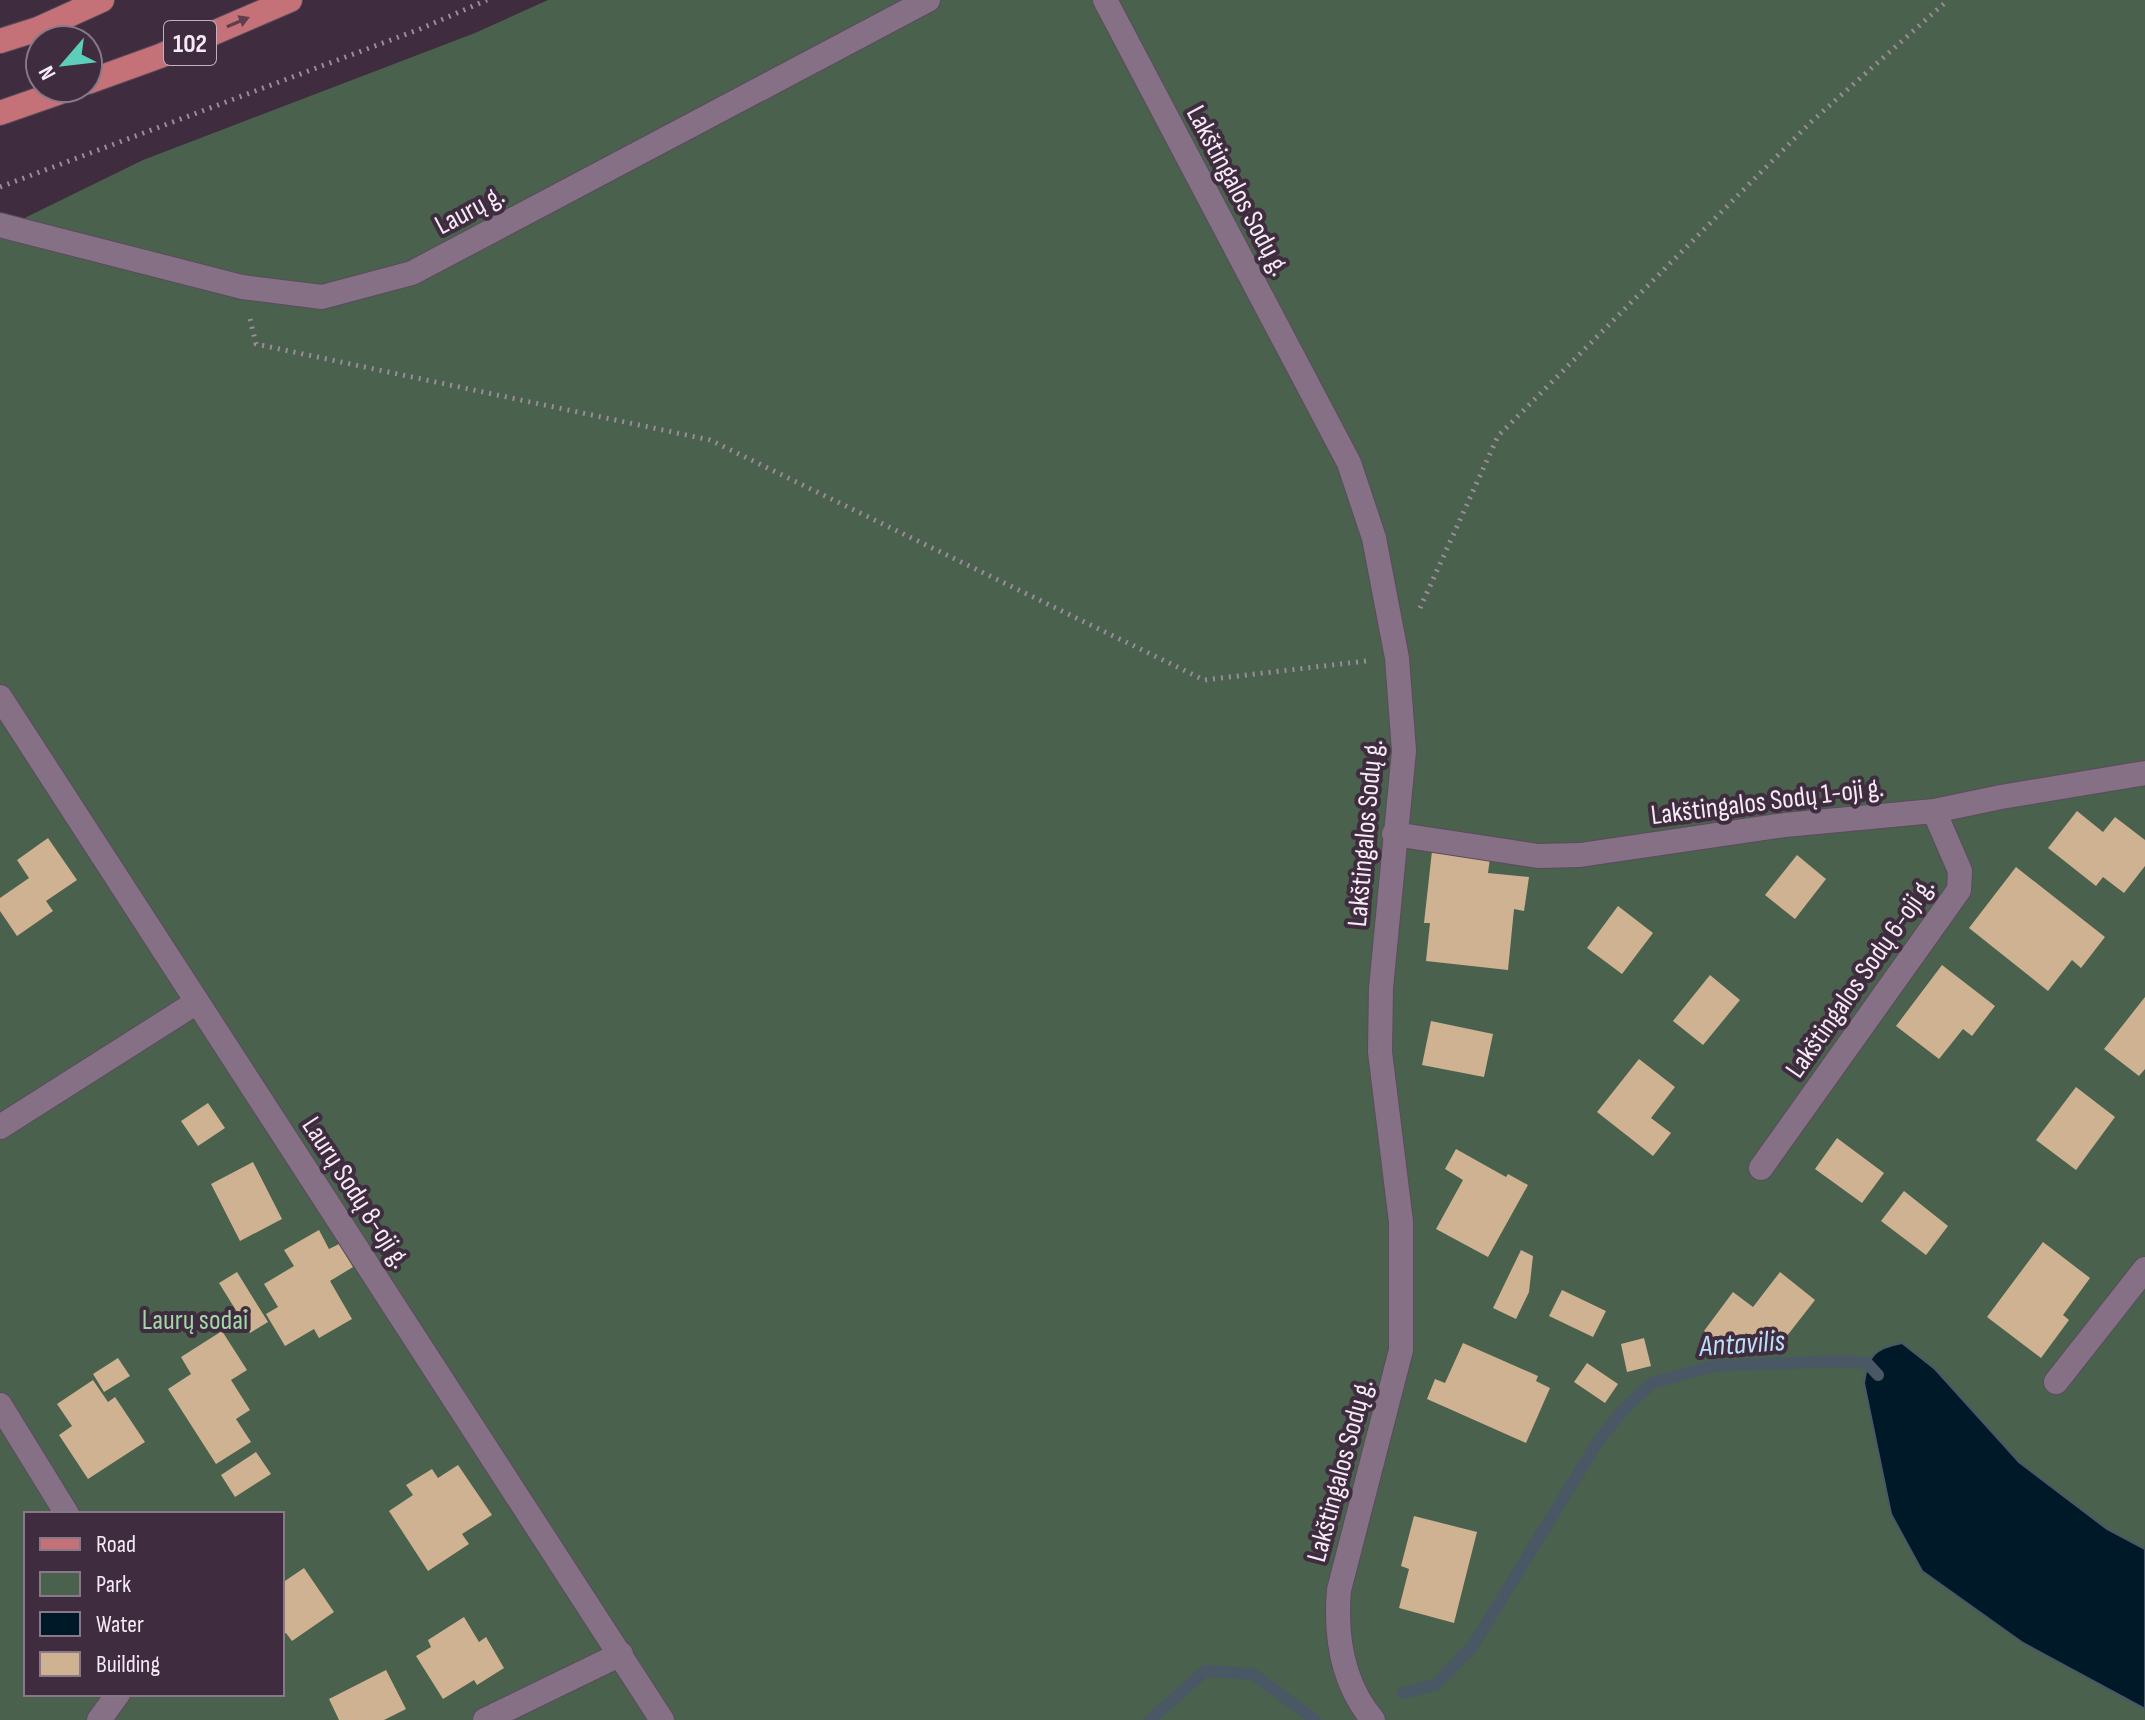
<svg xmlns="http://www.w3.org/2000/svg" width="2145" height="1720" font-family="'Sofia Sans Condensed',sans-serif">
  <rect width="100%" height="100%" fill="#3f2c3f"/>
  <path fill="#4a614d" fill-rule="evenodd" d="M548,0H2145V1549L2107,1529L2019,1462L1935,1369L1902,1343L1864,1383L1877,1437L1922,1571L2023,1643L2145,1709V1720H0V230L143,160L475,33ZM26,1514H282V1694H26Z"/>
  <path fill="#001928" stroke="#4a5866" stroke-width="2" d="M1902,1343L1935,1369L2019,1462L2107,1529L2145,1549V1709L2023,1643L1922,1571L1891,1514L1864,1383C1868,1355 1875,1348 1902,1343Z"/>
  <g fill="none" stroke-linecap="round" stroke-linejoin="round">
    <path stroke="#4a5866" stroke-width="12" d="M1403,1693L1435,1685L1472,1647L1597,1443L1622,1411L1652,1383L1713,1366L1839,1361L1867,1363L1878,1375
      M1150,1720L1205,1671L1253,1674L1315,1720"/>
  </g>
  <path fill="#cfb291" d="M2077,811L2103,832L2115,817L2145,840V866L2124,893L2103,877L2096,886L2048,848Z
    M48,838L77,880L46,901L53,911L17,936L0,911V898L29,878L17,860Z
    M1432,851L1490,858L1488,873L1529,877L1524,911L1514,909L1508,970L1426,961L1430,923H1424Z
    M1797,855L1826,879L1795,919L1765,895Z
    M2016,867L2105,937L2081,968L2072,960L2048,991L1969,928Z
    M1618,906L1653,933L1622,974L1587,948Z
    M1942,965L1995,1006L1972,1036L1963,1029L1939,1059L1896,1026Z
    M1710,975L1740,1000L1703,1045L1673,1021Z
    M2145,997V1069L2139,1076L2104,1049Z
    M1431,1021L1493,1034L1484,1077L1422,1065Z
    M1639,1059L1675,1087L1651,1118L1671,1133L1653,1156L1597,1112Z
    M2076,1087L2115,1117L2076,1170L2036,1140Z
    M208,1103L225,1128L198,1146L181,1121Z
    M1837,1138L1884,1173L1862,1203L1815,1169Z
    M1456,1149L1506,1177L1508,1174L1528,1185L1488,1257L1436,1229L1463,1180L1445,1169Z
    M253,1162L282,1219L240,1241L211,1184Z
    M1904,1191L1948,1226L1926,1255L1881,1221Z
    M319,1230L329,1249L339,1244L353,1267L330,1281L352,1319L319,1338L314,1329L285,1346L266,1314L278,1307L264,1284L294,1266L284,1250Z
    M2043,1242L2090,1278L2063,1315L2069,1320L2041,1358L1987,1317Z
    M1521,1250L1533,1256L1529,1292L1516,1319L1493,1308Z
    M237,1272L268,1322L250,1333L219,1283Z
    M1780,1272L1815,1300L1783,1341L1768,1330L1759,1343L1746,1333L1731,1352L1704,1331L1733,1292L1753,1307Z
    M1562,1290L1606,1311L1593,1337L1549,1316Z
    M222,1331L247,1370L231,1380L250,1410L236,1419L251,1442L216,1464L168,1389L191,1374L181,1357Z
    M1644,1338L1651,1366L1627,1372L1621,1344Z
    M1463,1343L1538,1376L1536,1381L1550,1388L1526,1443L1427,1399L1435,1379L1445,1383Z
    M118,1358L130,1376L104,1392L93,1374Z
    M1587,1363L1618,1384L1605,1403L1574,1382Z
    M93,1380L108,1402L115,1397L145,1442L88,1479L59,1435L72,1426L57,1404Z
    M256,1452L271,1474L235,1497L221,1475Z
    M458,1465L492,1515L462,1534L469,1544L428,1571L389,1511L413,1495L406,1485L432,1469L438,1478Z
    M1414,1516L1477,1532L1454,1623L1399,1608L1409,1569L1401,1566Z
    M304,1568L334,1612L292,1641L286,1633L282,1635V1583Z
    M464,1617L479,1642L486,1637L504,1668L477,1685L474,1680L443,1699L416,1656L431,1647L428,1640Z
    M386,1670L406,1709L384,1720H339L329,1699Z"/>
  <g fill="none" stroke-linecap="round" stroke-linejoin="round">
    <g stroke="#5b4b5c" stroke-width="26">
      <path id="street" d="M1105,0L1349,463L1374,538L1397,658L1404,751L1381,988L1380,1052L1401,1222V1350L1339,1590C1335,1637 1342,1683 1373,1720
        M0,225L242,287L322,297L412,273L928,0
        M0,697L662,1720
        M1394,834L1538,856L1580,855L1785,825L1934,811L2001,797L2145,773
        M0,1127L197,1002
        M1761,1168L1959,890L1960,871L1934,811
        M2056,1382L2145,1269
        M0,1405L67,1514
        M99,1720L118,1694
        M485,1720L621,1654"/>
    </g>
    <g stroke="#5b4b5c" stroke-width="26">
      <path id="primary" d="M0,41L38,29L102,0
        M88,82L160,56L290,0
        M0,113L72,88"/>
    </g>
    <path stroke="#9b8b9b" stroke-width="5" stroke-dasharray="2 6" stroke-linecap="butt" d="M0,187L420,29L487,0
      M250,319L256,344L710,440L1204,680L1366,661
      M1420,608L1498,436L1811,122L1948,0"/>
    <use href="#street" stroke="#867086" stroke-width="24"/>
    <use href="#primary" stroke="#c47278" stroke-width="24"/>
  </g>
  <defs><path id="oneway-solid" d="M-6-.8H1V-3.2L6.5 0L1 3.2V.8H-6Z" transform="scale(2)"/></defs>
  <use fill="#603e4d" href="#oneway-solid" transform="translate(238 22) rotate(-23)"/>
  <g text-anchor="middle" stroke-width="8" stroke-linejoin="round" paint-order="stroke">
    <rect fill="#3f2c3f" stroke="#bfb1bf" stroke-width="2" x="164" y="21" width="52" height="44" rx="6"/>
    <g font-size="26" font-weight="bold" fill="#f6eaf6">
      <text x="190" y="52">102</text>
    </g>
    <g font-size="28" fill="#f6eaf6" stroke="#3f2c3f">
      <text transform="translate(1239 190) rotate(62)" y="10">Lakštingalos Sodų g.</text>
      <text transform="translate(469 209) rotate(-28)" y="10">Laurų g.</text>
      <text transform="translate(1767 800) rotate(-7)" y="10">Lakštingalos Sodų 1-oji g.</text>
      <text transform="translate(1364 833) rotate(-85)" y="10">Lakštingalos Sodų g.</text>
      <text transform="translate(1859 977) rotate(-55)" y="10">Lakštingalos Sodų 6-oji g.</text>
      <text transform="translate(357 1192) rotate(57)" y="10">Laurų Sodų 8-oji g.</text>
      <text transform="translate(1339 1470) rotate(-75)" y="10">Lakštingalos Sodų g.</text>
    </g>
    <g font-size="28" fill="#a1d7a8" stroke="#3f2c3f">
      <text x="195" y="1329">Laurų sodai</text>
    </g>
    <g font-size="30" font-style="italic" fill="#bbe0f9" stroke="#3f2c3f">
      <text transform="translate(1742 1343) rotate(-4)" y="10">Antavilis</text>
    </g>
  </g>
  <rect x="24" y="1512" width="260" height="184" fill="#3f2c3f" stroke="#887888" stroke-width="2"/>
  <rect x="40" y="1538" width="40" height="12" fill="#c47278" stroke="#887888" stroke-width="2"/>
  <text x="96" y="1552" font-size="24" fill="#f6eaf6">Road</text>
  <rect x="40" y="1572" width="40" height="24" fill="#4a614d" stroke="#887888" stroke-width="2"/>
  <text x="96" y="1592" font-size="24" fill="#f6eaf6">Park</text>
  <rect x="40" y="1612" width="40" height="24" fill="#001928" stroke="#887888" stroke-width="2"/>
  <text x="96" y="1632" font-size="24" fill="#f6eaf6">Water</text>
  <rect x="40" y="1652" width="40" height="24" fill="#cfb291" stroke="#887888" stroke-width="2"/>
  <text x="96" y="1672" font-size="24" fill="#f6eaf6">Building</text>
  <g transform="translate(64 64) rotate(242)"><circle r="38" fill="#3f2c3f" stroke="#887888" stroke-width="2"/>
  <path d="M0-6L14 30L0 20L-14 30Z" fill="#5dceb9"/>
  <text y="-12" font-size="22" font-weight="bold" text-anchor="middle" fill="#f6eaf6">N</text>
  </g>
</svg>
